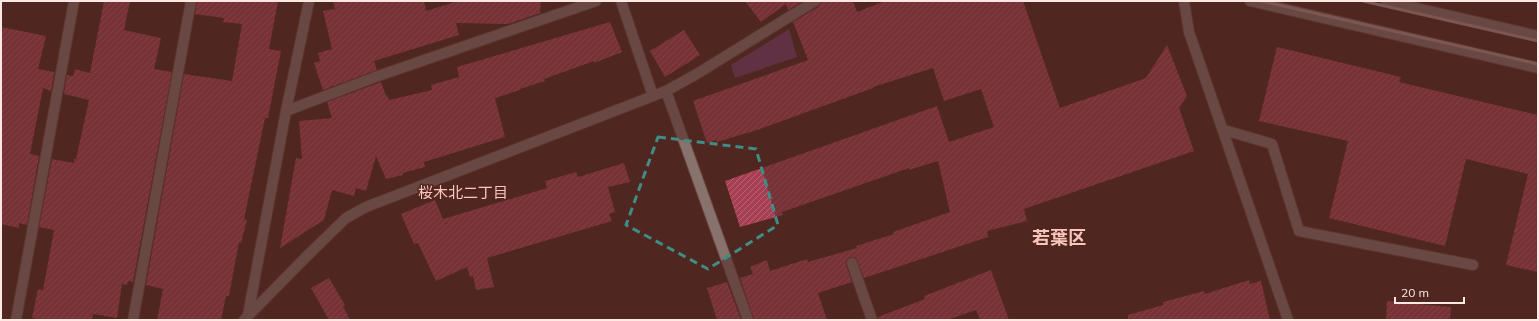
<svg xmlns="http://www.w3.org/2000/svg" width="1539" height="321" font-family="Mulish,'Noto Sans JP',sans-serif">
  <defs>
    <pattern id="building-hatch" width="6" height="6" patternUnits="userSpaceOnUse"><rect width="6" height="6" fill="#a63f53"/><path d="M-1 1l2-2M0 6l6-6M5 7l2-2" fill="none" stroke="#b86474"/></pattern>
  </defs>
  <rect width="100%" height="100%" fill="#502720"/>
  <path fill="#713e6b" d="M789,29L797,57L735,78L731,65Z"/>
  <path fill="url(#building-hatch)" d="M104,1H130L124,30L161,38L154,69L172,72L133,282L128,281L127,285L122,284L117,318L93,314L92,320H44L32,318L38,289L43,290L54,230L39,227L52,159L74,163V159H76L89,100L64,94L67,75L73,76L75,69L90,73Z
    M197,1H278L269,49L281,51L268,118H265L244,219L247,220L241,243L239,242L229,296H226L221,320H157L163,289L146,285L184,74L232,81L242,24L223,22L224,18L195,14Z
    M333,1H424L426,11L458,1H541L540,13L508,24L456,23L459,35L374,61L377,70L323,90L314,63L320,61L318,53L332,49L323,11L335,9Z
    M745,1H803L788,10L786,4L761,22Z
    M821,1H853L857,12L885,1H1023L1060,108L1146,78L1167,45L1187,96L1179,108L1194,151L1024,209L1027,221L987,231L988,237L864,278L856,258L850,257L846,261V265L852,282L818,293L827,320H754L740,278L753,274L750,267L767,260L770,271L807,259L808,262L857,248L856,246L894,234L893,232L950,212L938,161L909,170V168L782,212L783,215L740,227L725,181L937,106L949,142L994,127L981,89L944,101L933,68L873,87V88L757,130L717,142L716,140L707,143L693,101L808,60L793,22L818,7Z
    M610,22L622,52L594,63V61L544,79L545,81L520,89V90L495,98L505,137L424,162L425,167L403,173V175L386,179L376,156L366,191L356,188L354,196L332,190L324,220L280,248L296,158L302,159L299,121L332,118L327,102L381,82L386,96L387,95L389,100L432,90L431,85L459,77L457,67Z
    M1,27L46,36L38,69L54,72L51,91L43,88L30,154L39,156L27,225L19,223V228L1,224Z
    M684,30L700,55L665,77L650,51Z
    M1277,47L1401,77L1399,82L1538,115V272L1506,265L1528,174L1466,159L1445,246L1329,218L1348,141L1259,121Z
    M624,163L630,182L608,187L615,212L609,214L612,221L487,258L494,287L476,290L473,276L470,277L467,267L436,281L418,243L414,244L401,214L435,200L443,219L547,188L545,181L576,172L578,177Z
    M991,270L1009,320H980L976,310L947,320H878V317L925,299L924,296Z
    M329,278L345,305L343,306L350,320H329L311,288Z
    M1249,280L1250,284L1261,281L1270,320H1128V315L1163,305V302L1204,291L1205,294Z
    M727,282L741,320H717L707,288Z
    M1387,301L1451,307L1450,320H1386Z"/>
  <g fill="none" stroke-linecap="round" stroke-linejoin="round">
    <g stroke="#6c463f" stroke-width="12">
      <path id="minor" d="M621,1L653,96
        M1184,1L1189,32L1288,320
        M1250,1L1538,68
        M1386,1L1538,36
        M666,91L748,320
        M286,111L378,76L596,1
        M1224,130L1272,144L1299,231L1473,265
        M852,263L872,320
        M248,315L286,111L309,1
        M16,320L74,1
        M133,320L191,1
        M244,320L306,257L346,218L366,207L666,91L695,75L815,1"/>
    </g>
    <use href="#minor" stroke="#88726e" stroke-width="10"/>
    <path stroke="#b1928c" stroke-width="3" d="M1261,1L1538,64
      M1363,1L1538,41"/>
  </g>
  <path d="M0 0H1539V321H0ZM658,137L756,149L778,225L708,269L626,225Z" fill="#502720" fill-opacity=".55" fill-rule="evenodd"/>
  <path fill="none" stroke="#3f8d85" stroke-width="3" stroke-dasharray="8 5" stroke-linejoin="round" d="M658,137L756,149L778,225L708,269L626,225Z"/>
  <g text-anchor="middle" stroke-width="3" stroke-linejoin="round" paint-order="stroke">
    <g font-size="15" fill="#fac5ba" stroke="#502720">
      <text x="463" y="198">桜木北二丁目</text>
    </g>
    <g font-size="18" font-weight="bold" fill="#fac5ba" stroke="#502720">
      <text x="1059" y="244">若葉区</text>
    </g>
  </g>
  <rect width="1539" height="321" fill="none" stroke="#fee8e3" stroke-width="4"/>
  <path d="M1395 297v6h69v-6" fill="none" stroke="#fee8e3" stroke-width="2"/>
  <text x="1401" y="297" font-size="12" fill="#fee8e3" stroke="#502720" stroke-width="3" paint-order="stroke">20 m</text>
</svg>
